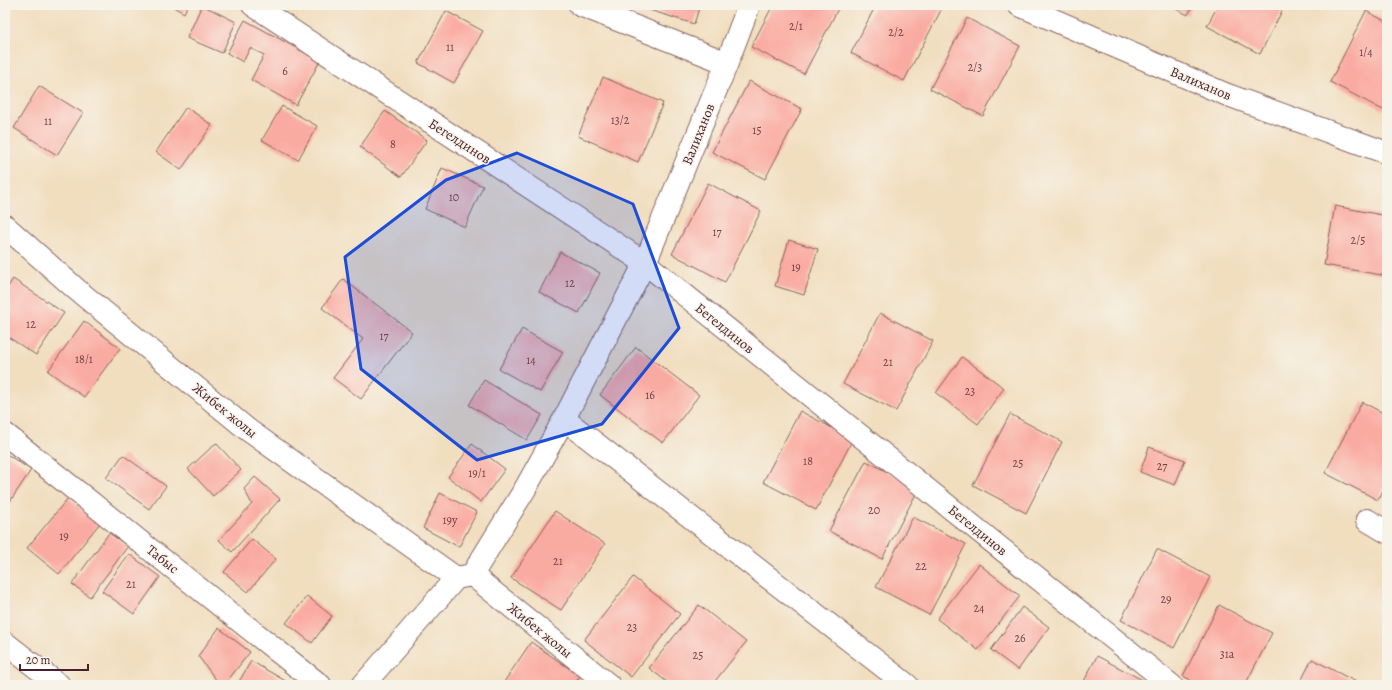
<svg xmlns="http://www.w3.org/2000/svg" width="1392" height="690" font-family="Alegreya,serif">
  <rect width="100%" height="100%" fill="#f7f3e8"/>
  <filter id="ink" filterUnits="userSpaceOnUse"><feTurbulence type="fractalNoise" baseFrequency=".025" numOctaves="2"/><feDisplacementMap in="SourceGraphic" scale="8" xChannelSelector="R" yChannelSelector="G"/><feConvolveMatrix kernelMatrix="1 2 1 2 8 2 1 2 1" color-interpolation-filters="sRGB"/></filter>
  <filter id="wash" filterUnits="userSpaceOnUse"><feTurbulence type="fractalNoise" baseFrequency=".012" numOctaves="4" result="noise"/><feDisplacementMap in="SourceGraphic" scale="16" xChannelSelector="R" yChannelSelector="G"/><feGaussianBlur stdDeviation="0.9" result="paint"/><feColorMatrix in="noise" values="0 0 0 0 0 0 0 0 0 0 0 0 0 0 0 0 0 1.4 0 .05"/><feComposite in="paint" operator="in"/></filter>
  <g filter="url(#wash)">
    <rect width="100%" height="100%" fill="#f1debf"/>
    <g id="blocks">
      <path fill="#faaba1" d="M170,5H188L184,13Z
        M202,5L236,22L222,53L187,38Z
        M644,5H700L694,24L643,8Z
        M773,5H840L804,74L751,47Z
        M876,5H930L941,10L904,81L851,53Z
        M1168,5H1193L1188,15Z
        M1218,5H1285L1260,54L1207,26Z
        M446,11L483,31L454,83L418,63Z
        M1366,11L1387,22V101L1383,110L1330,82Z
        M967,18L1020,46L983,116L930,89Z
        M245,20L320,61L296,105L251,80L264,55L250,48L243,62L227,53Z
        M603,77L663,103L638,162L578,136Z
        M749,81L802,109L765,179L712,152Z
        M39,86L83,113L57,155L14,128Z
        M282,106L317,126L298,160L262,140Z
        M186,107L212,125L181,170L156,152Z
        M385,111L427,140L401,177L360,147Z
        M442,168L483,186L465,227L425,209Z
        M708,183L761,211L725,282L672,254Z
        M1335,206L1387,216V276L1324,265Z
        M789,240L818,249L804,295L775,286Z
        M560,252L600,273L579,313L539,292Z
        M13,279L64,313L36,355L5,335V291Z
        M343,279L412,332L361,399L333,378L363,339L322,308Z
        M880,313L933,341L896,411L843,384Z
        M84,321L120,348L84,397L48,371Z
        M522,329L563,352L540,392L499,369Z
        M636,347L699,395L663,443L600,395Z
        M962,357L1004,388L978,424L936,393Z
        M484,380L542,415L527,440L469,405Z
        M1362,402L1387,415V483L1378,500L1325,473Z
        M800,411L853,439L816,510L763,482Z
        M1010,414L1062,442L1026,513L973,485Z
        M216,443L241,470L213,496L188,469Z
        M472,444L505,469L481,502L448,477Z
        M1149,447L1185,460L1175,485L1140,472Z
        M5,453L31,470L5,509Z
        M123,455L166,486L149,509L106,478Z
        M866,461L919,488L882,559L829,531Z
        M255,477L280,499L232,552L219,540L252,504L244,489Z
        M440,493L477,512L459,547L423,528Z
        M68,498L100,523L59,574L27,548Z
        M555,511L605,544L561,610L511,578Z
        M913,517L966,544L929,615L876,587Z
        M109,533L128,546L90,597L72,584Z
        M252,539L276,559L248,592L224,572Z
        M1157,549L1210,577L1174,648L1121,620Z
        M129,554L160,577L134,614L102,591Z
        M979,564L1020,596L978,650L937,619Z
        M633,577L680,614L631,677L584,640Z
        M307,596L332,616L312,643L286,623Z
        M699,605L746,642L712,685H671L649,668Z
        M1219,605L1272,633L1245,685H1200L1183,676Z
        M1022,607L1049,627L1018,670L991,650Z
        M219,628L250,652L224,685H220L198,656Z
        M531,642L580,676L574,685H502Z
        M1097,656L1150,684V685H1082Z
        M1312,659L1362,685H1299Z
        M251,661L289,683L288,685H237Z"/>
    </g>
  </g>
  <g filter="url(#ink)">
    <use href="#blocks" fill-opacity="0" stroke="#84625f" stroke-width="1"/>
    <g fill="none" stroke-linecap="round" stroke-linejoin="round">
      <g stroke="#84625f" stroke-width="24">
        <path id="minor" d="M253,5L645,263L1171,685
          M580,5L727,63
          M1019,5L1225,94L1387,153
          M5,226L76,289L248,430L456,578
          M564,419L907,685
          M5,434L320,685
          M1367,520L1387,532
          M472,575L609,685
          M5,643L59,685
          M363,685L456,578L472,575L525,489L564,419L645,263L727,63L749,5"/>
      </g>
      <use href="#minor" stroke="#fff" stroke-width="22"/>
    </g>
  </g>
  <path fill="#1d4ed8" fill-opacity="0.2" stroke="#1d4ed8" stroke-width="3" stroke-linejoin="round" d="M517,153L633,204L679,328L602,424L477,460L361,369L345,257L446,180Z"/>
  <g text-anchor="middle" stroke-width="3" stroke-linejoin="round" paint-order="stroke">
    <g font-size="12" fill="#764248">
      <text x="796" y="30">2/1</text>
      <text x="896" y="36">2/2</text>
      <text x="450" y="51">11</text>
      <text x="1366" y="56">1/4</text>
      <text x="975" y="71">2/3</text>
      <text x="285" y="75">6</text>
      <text x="620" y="124">13/2</text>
      <text x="48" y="125">11</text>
      <text x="757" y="134">15</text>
      <text x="393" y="148">8</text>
      <text x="454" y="201">10</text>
      <text x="717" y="236">17</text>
      <text x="1358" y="244">2/5</text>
      <text x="796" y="271">19</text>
      <text x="570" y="287">12</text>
      <text x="31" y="328">12</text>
      <text x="384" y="340">17</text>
      <text x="84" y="363">18/1</text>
      <text x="531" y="364">14</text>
      <text x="888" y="366">21</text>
      <text x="970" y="395">23</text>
      <text x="650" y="399">16</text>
      <text x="808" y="465">18</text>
      <text x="1018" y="467">25</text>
      <text x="1162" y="470">27</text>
      <text x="477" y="477">19/1</text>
      <text x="874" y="514">20</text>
      <text x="450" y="524">19у</text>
      <text x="64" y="540">19</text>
      <text x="558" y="565">21</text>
      <text x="921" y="570">22</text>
      <text x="131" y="588">21</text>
      <text x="1166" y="603">29</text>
      <text x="979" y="612">24</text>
      <text x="632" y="631">23</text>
      <text x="1020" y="642">26</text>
      <text x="1227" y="658">31а</text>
      <text x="698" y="659">25</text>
    </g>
    <g font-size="14" fill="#4a1f2b" stroke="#f7f3e8">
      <text transform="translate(1201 83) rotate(23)" y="5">Валиханов</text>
      <text transform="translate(698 134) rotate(-68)" y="5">Валиханов</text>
      <text transform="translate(460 141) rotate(33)" y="5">Бегелдинов</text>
      <text transform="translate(725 328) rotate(39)" y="5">Бегелдинов</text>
      <text transform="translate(225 410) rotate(39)" y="5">Жибек жолы</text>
      <text transform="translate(978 530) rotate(39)" y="5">Бегелдинов</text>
      <text transform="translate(163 559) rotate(39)" y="5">Табыс</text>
      <text transform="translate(540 630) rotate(39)" y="5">Жибек жолы</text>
    </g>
  </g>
  <rect width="1392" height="690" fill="none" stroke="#f7f3e8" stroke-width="20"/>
  <path d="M20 664v6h68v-6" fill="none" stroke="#4a1f2b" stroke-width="2"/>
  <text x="26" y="664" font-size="12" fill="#4a1f2b" stroke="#f7f3e8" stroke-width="3" paint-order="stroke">20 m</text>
</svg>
